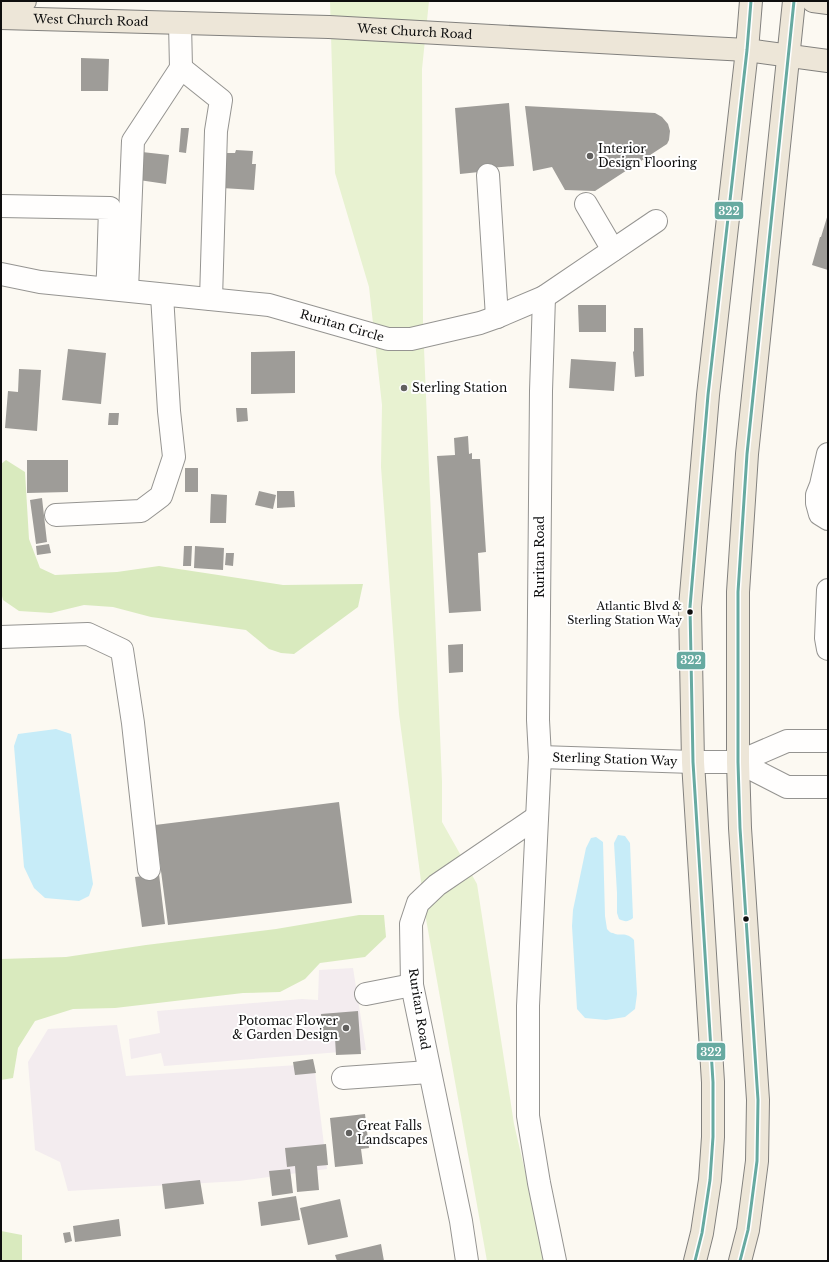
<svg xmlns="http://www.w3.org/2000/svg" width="829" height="1262" font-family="'Libre Baskerville',serif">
  <rect width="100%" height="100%" fill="#fcf9f2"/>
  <path fill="#f3ecef" d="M353,968L366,1050L164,1066L161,1053L131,1059L129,1039L160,1033L157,1011L302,999L318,1000L319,970Z
    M117,1025L126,1076L314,1064L327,1169L239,1181L68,1191L60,1162L35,1150L28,1062L48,1029Z"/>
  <path fill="#e8f2d1" d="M330,1H429L422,69L423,324L442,782V822L477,884L514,1124L546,1261H487L426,919L399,714L381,467L382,405L369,287L335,173Z"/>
  <path fill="#d9eabe" d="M6,460L25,472L29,539L40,568L55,575L117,572L159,566L283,585L363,584L358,607L294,654L281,653L269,649L246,630L151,617L113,607L84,605L51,613L19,611L3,600L1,592V464Z
    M359,915H384L386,937L365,957L320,963L305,979L280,992L243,993L115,1008L73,1009L35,1021L18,1048L13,1078L1,1080V959L66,957L146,945L276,929Z
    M1,1231L22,1235V1261H1Z"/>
  <path fill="#c7ecf8" d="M56,729L71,734L93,884L89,896L79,901L45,898L34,888L24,867L14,746L18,734Z
    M618,835L625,836L630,843L633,918C628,922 625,922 619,919L617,913V893L614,843Z
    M596,837L603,842L605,916L607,929C609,931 610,933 613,933C621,937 625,931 634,940L637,994L635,1009L625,1017L606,1020L585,1018L577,1009L572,926L573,910L586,848L591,838Z"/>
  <path fill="#9e9c98" d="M81,58L109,59L108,91H81Z
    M509,103L514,166L478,169L479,172L460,174L455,108Z
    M525,106L655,113L662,117L668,124L670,131L669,140L667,144L595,191L565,190L552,167L533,171Z
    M181,128H189L186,153L179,152Z
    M236,150L253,151L252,164H256L254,190L222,188L224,153H235Z
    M142,152L169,155L166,184L139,180Z
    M828,214V270L812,265L820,237H821Z
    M578,305H606V332H579Z
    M634,328H643L644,376L635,377L633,352L634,351Z
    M68,349L106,353L101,404L62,400Z
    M295,351V393L251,394V352Z
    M571,359L616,362L614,391L569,388Z
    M19,369L41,370L37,431L5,428L8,391L18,392Z
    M236,408H247L248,421L237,422Z
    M109,413H119L118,425H108Z
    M468,436L469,454L472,453V459H480L486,552L478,553L481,611L449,613L437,456L455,455L454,438Z
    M27,460H68V492L27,493Z
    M185,468H198V492H185Z
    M259,491L276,495L273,509L255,505Z
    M277,491H294L295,507L277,508Z
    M211,494L227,495L226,523H210Z
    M42,498L47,542L36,544L30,500Z
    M49,544L51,553L37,555L36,546Z
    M184,546H192L191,566H183Z
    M195,546L224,548L223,570L194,568Z
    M226,553H234L233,566L225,565Z
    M463,644V672L449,673L448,645Z
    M339,802L352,903L168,925L155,825Z
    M159,874L165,924L142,927L135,877Z
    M358,1011L361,1054L336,1055L335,1038L323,1039L321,1014Z
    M313,1059L316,1073L295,1075L293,1062Z
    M365,1114L369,1148L361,1149L363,1164L335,1167L330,1118Z
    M326,1144L328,1165L317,1166L319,1190L297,1192L295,1166L287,1167L285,1148Z
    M290,1169L293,1193L272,1196L269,1171Z
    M200,1180L204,1204L165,1209L162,1184Z
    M296,1196L300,1220L261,1226L258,1202Z
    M340,1199L348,1237L308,1245L300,1208Z
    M119,1219L121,1236L75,1242L73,1226Z
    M70,1232L72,1241L65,1243L63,1233Z
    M381,1244L384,1261H337L335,1255Z"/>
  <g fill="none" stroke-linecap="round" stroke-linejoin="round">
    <g stroke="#959491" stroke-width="24">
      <g id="minor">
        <path d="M180,23L181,68"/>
        <path d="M488,175L497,317"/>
        <path d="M586,204L613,250"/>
        <path d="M1,206L110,208L108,273L107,288"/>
        <path id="s1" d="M1,274L40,282L269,305L388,339H411L480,323L497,317L544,297L656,221"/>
        <path d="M127,290L133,141L181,68L221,100L216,131L211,299"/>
        <path d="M544,297L541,391L538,720L540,757L528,1006V1116L539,1183L555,1261"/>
        <path d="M828,454L821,485L817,495V503L820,514L828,519"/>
        <path d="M56,515L141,511L161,496L174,457L169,411L162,295"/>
        <path d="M828,590L826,638L828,649"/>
        <path d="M1,637L88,634L122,650L133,723L149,869"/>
        <path id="s2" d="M540,757L693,762H738L787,741H828"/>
        <path d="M738,762L787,787H828"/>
        <path d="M366,994L412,985"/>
        <path d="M343,1078L429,1072"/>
        <path d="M467,1261L461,1221L412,985L411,924L418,903L437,885L537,817"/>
      </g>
    </g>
    <g stroke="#82817e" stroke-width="24">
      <g id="major">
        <path d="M813,1L828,3"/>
        <path d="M1,3L25,1"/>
        <path id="s3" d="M1,18L329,27L709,48L747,50L828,61"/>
        <path d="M695,1261L702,1233L710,1180L713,1137V1082L693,762L690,607L708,395L747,50L751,1"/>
        <path d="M740,1261L748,1230L757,1161L758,1100L740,828L738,762V592L747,454L794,1"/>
      </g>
    </g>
    <use href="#minor" stroke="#fffefd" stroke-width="22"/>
    <use href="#major" stroke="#ede6d8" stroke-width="22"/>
    <g stroke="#fff" stroke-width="6">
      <path id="bus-1" d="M695,1261L702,1233L710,1180L713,1137V1082L693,762L690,607L708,395L747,50L751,1
        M740,1261L748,1230L757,1161L758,1100L740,828L738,762V592L747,454L794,1"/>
    </g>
    <use href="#bus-1" stroke="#67aaa1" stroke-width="3"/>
  </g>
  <g fill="#61605e" stroke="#fff" stroke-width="1.5">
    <circle cx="590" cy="156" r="4"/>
    <circle cx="404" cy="388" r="4"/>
    <circle cx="346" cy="1028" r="4"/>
    <circle cx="349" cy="1133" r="4"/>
  </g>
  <g fill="#0e0e0e" stroke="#fff" stroke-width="1.5">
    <circle cx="690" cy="612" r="3.5"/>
    <circle cx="746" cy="919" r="3.5"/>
  </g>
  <g text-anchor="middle" stroke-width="4" stroke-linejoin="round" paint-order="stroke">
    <g font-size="11" fill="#0e0e0e" stroke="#fff" text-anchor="end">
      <text x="682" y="610">Atlantic Blvd &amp;<tspan x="682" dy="14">Sterling Station Way</tspan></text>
    </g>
    <g font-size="12" fill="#0e0e0e" stroke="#fff">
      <text dy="4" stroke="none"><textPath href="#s3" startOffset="90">West Church Road</textPath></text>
      <text dy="4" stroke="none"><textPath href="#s3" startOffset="414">West Church Road</textPath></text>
      <text dy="4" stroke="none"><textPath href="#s1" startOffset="346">Ruritan Circle</textPath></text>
      <text transform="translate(540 557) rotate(-90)" y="4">Ruritan Road</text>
      <text dy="4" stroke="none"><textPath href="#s2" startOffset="75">Sterling Station Way</textPath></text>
      <text transform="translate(419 1009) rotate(81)" y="4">Ruritan Road</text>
    </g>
    <g font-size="12" fill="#0e0e0e" stroke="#fff" text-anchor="start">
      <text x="598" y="153">Interior<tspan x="598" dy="14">Design Flooring</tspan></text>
      <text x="412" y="392">Sterling Station</text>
      <text x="338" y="1025" text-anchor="end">Potomac Flower<tspan x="338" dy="14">&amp; Garden Design</tspan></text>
      <text x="357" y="1130">Great Falls<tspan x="357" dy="14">Landscapes</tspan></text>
    </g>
  </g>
  <g stroke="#fff" stroke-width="1.5">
    <rect x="714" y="201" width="30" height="19" rx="4" fill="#67aaa1"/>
    <rect x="676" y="651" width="30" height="19" rx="4" fill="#67aaa1"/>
    <rect x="696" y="1042" width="30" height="19" rx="4" fill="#67aaa1"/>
  </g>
  <g font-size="11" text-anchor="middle" font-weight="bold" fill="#fff">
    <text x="729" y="215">322</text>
    <text x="691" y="664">322</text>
    <text x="711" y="1056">322</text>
  </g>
  <rect width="829" height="1262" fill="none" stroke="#0e0e0e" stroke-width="4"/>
</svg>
